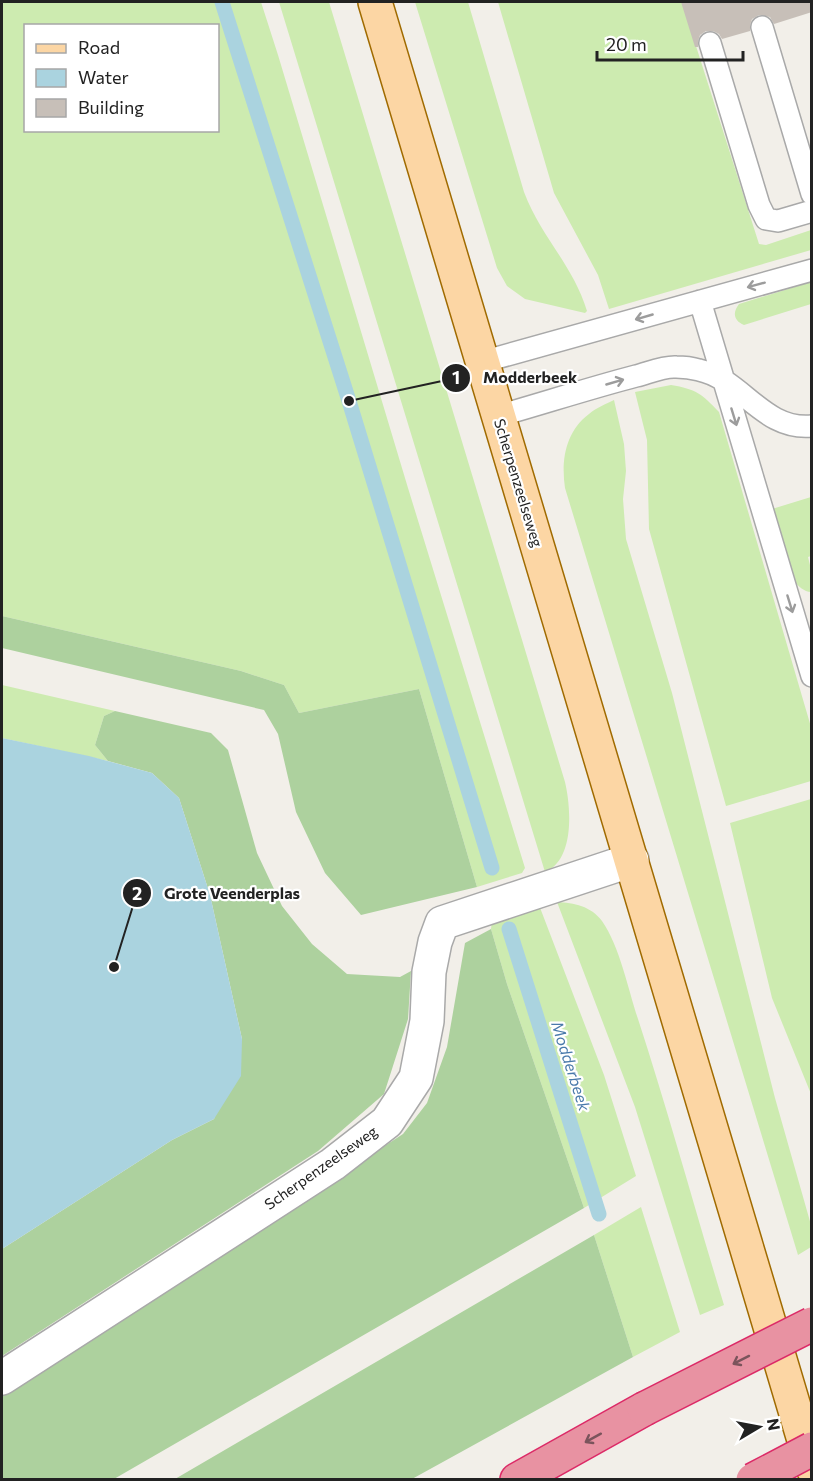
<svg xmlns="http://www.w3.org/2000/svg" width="813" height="1481" font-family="Commissioner,sans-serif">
  <rect width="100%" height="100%" fill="#f2efe9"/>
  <path fill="#cdebb0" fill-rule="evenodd" d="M2,2H261L278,55L408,488L525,868L522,873L477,887L419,689L299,713L284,685L241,671L2,616ZM26,26H218V130H26Z
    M279,2H329L565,782C571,807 575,860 545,872Z
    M415,2H468L524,192C541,237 573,265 587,311L585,313L525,299L507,286L497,268Z
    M498,2H682L759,244L766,245L811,230V250L609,309L598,275L554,193Z
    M811,282V304L744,325C734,321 732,313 739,304Z
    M671,385C696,389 702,394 719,412L811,727V781L726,806L649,529L647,440L635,392Z
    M614,400L624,444L626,471L623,499L626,539L672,693L775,1098L811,1225V1247L798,1255L565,488C561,461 565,432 589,414C596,408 606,404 614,400Z
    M811,497V556L808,557L811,569V592C804,592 799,586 793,581L772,509Z
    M2,685L115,711L104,716L95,745L108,761L2,738Z
    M811,799H812L811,1094L772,998L730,823Z
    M557,902C574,903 591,906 602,921C620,947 628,989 638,1019C669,1114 695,1210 724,1305L700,1315L635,1107Z
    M539,905L604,1075L636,1176L584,1208L507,984L491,929L492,921Z
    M641,1207L680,1332L633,1357L594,1235Z"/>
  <path fill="#add19e" d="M2,616L241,671L284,685L299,713L419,689L477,887L361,915L325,873L296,812L278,734L264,710L2,648Z
    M115,711L211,733L228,750L257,853L282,906L312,944L347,974L400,977L411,971L408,1019L384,1094L318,1151L2,1356V1249L172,1140L214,1119L242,1039L210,895L179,798L152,773L108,761L95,745L104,716Z
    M491,929L507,984L584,1208L114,1479L2,1480V1395L403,1134L427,1103L447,1047L465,943Z
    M594,1235L633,1357L412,1479H175Z"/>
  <path fill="#aad3df" d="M2,738L89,756L152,773L179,798L210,895L242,1039L241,1076L214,1119L172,1140L2,1249Z"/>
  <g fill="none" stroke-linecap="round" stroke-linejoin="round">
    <path stroke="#aad3df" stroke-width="15" d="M222,2L349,401L492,868
      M509,929L599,1214"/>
  </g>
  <path fill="#c7bfb8" d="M681,2H812V12L774,24L770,17L759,15L752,19L750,25V31L722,39L719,34L713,31H706L700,35L698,41V47H695Z"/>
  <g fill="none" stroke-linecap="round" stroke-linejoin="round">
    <g stroke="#a9a9a9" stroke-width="24">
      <path id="service" d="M762,27L812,194
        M710,43L759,205L766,219L778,221L812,211
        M700,301L812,676
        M482,362L812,270
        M498,416C544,403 590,388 636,376C648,373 664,366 676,367C684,367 692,368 699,370C742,379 763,431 812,426"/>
    </g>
    <g stroke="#a9a9a9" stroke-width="36">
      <path id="minor" d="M2,1378L333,1164L387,1122L416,1078L427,1021L429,972L435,942L442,923L632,860"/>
    </g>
    <g stroke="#a06b00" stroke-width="36">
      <path id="primary" d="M375,2L812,1467"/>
    </g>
    <g stroke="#dc2a67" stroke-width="36">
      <path id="motorway" d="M517,1480L644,1409"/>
    </g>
    <use href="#service" stroke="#fff" stroke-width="21"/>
    <use href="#minor" stroke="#fff" stroke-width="33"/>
    <use href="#primary" stroke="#fcd6a4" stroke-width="33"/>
    <use href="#motorway" stroke="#e892a2" stroke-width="33"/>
    <g stroke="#dc2a67" stroke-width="36" stroke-linecap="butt">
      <path id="motorway-bridge" d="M644,1409L812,1324
        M753,1480L812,1449"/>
    </g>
    <use href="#motorway-bridge" stroke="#e892a2" stroke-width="33"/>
  </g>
  <defs><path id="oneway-shaft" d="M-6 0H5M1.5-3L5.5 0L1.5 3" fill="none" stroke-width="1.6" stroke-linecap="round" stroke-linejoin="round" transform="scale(1.5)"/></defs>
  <g stroke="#9c9c9c">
    <use href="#oneway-shaft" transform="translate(756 285) rotate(165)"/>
    <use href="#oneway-shaft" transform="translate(644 317) rotate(164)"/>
    <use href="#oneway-shaft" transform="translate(615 382) rotate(-16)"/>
    <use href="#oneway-shaft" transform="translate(734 417) rotate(73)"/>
    <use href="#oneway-shaft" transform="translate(790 604) rotate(73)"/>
  </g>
  <g stroke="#7b545c">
    <use href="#oneway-shaft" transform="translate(741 1360) rotate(153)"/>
    <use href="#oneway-shaft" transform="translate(593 1438) rotate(151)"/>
  </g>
  <g text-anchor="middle" stroke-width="4.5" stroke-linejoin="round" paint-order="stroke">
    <g font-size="15" fill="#222" stroke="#fff">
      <text transform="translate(518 483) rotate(73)" y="5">Scherpenzeelseweg</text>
      <text transform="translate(321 1168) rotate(-35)" y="5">Scherpenzeelseweg</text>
    </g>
    <g font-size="16" font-style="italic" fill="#4a7aab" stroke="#fff">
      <text transform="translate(571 1066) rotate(72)" y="6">Modderbeek</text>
    </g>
  </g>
  <path fill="none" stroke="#222" stroke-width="2" d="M349 401L456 378M114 967L137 893"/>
  <g fill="#222" stroke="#fff" stroke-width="2">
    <circle cx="349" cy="401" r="6"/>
    <circle cx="114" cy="967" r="6"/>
    <circle cx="456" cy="378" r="15"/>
    <circle cx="137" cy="893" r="15"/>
  </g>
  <g font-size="18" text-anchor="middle" font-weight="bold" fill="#fff">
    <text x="456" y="384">1</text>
    <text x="137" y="900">2</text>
  </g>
  <g font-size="16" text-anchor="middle" font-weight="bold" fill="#222" stroke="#fff" stroke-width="4.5" stroke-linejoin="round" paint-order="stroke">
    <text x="530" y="383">Modderbeek</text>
    <text x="232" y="899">Grote Veenderplas</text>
  </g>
  <rect width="813" height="1481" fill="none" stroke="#222222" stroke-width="6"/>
  <rect x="24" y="24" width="195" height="108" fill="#ffffff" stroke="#a7a7a7" stroke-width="1.5"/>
  <rect x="36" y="44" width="30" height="9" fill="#fcd6a4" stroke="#a7a7a7" stroke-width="1.5"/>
  <text x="78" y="54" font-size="18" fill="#222222">Road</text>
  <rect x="36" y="69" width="30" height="18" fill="#aad3df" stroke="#a7a7a7" stroke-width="1.5"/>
  <text x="78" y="84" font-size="18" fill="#222222">Water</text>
  <rect x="36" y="99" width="30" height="18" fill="#c7bfb8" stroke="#a7a7a7" stroke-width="1.5"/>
  <text x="78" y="114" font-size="18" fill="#222222">Building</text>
  <g transform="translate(759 1427) rotate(80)" stroke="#ffffff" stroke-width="4.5" paint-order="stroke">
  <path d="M0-4.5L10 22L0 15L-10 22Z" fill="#222222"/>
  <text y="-9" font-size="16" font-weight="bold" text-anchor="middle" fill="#222222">N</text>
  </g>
  <path d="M597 51v9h146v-9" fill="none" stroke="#222222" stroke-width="3"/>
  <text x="606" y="51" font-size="18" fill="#222222" stroke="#ffffff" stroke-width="4.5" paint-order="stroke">20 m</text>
</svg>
